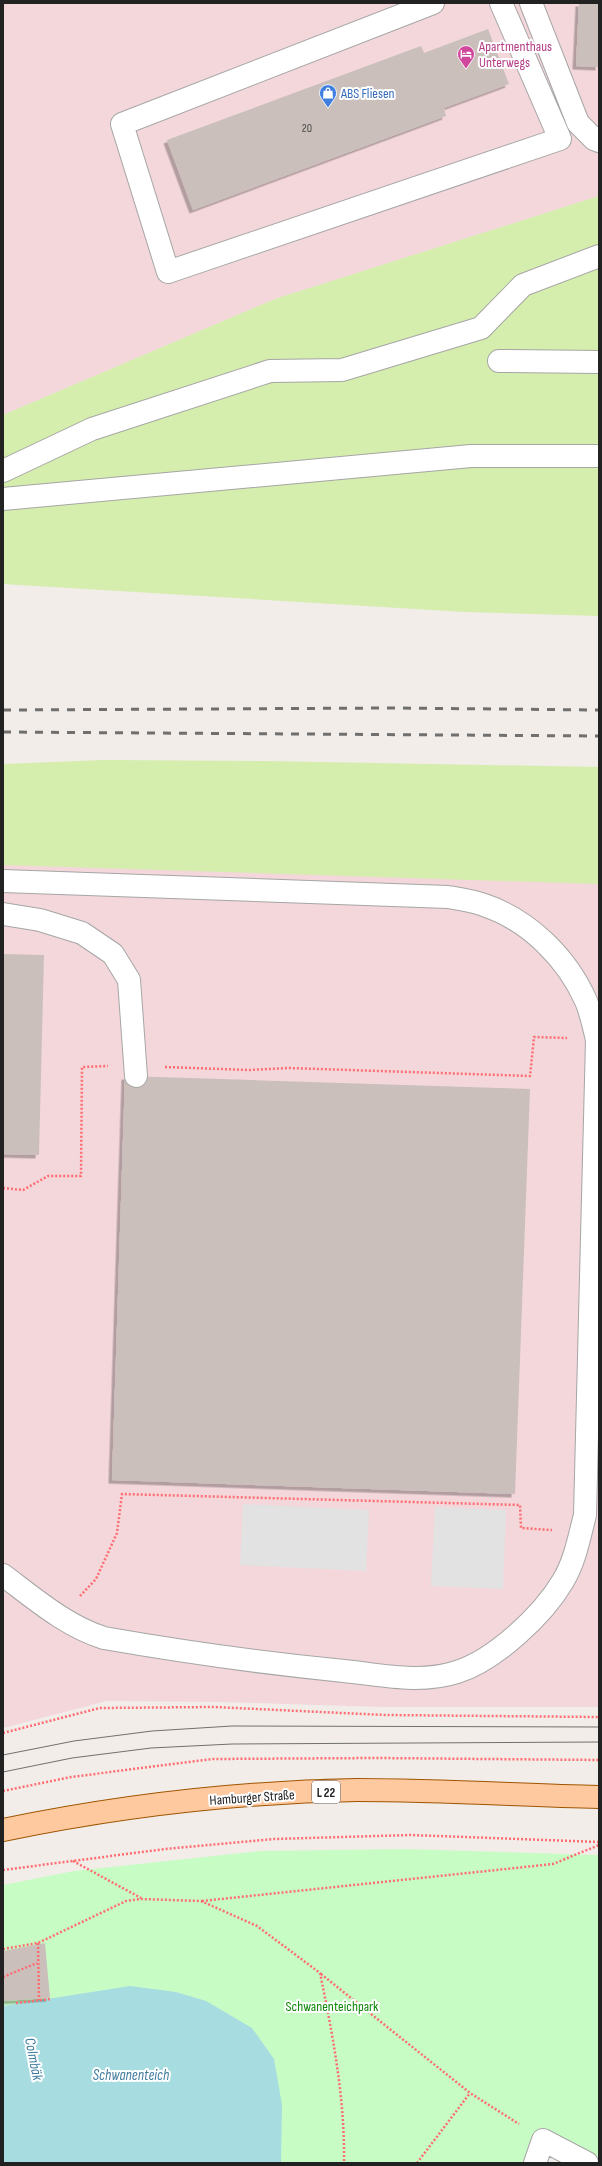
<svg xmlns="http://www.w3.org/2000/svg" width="602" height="2166" font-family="'Sofia Sans Condensed',sans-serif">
  <defs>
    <filter id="shadow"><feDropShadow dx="-3.5" dy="3.5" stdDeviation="0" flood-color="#0004"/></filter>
  </defs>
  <rect width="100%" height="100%" fill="#f2ede8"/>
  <path fill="#f3d7da" d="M3,3H599V196L275,299L3,415Z
    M3,845L599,861V1707H385L221,1702L107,1701L3,1728Z"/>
  <path fill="#d5edad" d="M599,196V616L465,612L3,584V415L275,299Z
    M104,760L265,761L599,767V884L3,865V764Z"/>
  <path fill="#c8fcc5" d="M405,1849L599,1855V2157L540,2127L523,2163H3V1885L74,1871L260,1851Z"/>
  <path fill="#e2e2e2" d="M243,1504L369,1510L366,1571L240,1565Z
    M435,1507L506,1510L503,1589L431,1586Z"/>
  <path fill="#a7dce1" d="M130,1986L176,1992L206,2001L252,2028L274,2059L282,2105L281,2163H3V2006Z"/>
  <path fill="#cabfbb" filter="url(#shadow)" d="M579,3H599V67L576,66Z
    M488,29L509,84L444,108L446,116L193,210L167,140L421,46L424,53Z
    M3,954L44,955L39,1155L3,1154Z
    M125,1076L530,1089L515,1494L112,1480Z
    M45,1943L50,1998L3,2001V1951Z"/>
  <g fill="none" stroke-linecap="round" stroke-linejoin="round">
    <g stroke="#a6a6a6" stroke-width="24">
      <path id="minor" d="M433,3L122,124L168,272L560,139L501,3
        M531,3L578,123L594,139L599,141
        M499,361L599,362
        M3,471L92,429L270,371L342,370L481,328L523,285L599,256
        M3,499L471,456H599
        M3,881L448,897C460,899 473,901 484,905C529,920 567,958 586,1001C591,1013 594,1027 597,1040L585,1515C579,1538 575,1561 563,1581C543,1615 495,1660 457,1672C420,1684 382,1675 344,1671C263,1663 184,1652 104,1638C66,1626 35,1599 3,1575
        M3,914L40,920L82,933L113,954L129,980L136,1076
        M535,2163L543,2140L587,2163"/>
    </g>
    <g stroke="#9f5500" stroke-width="24">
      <path id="major" d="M3,1830C119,1806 239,1792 357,1790C438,1790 519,1795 599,1797"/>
    </g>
    <path stroke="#ff6c71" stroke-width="2.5" stroke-dasharray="2 2" stroke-linecap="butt" d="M165,1067L249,1070L289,1068L530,1076L534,1037L567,1038
      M3,1188L23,1190L48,1176H81L82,1067L108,1066
      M80,1596L96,1579L117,1533L122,1494L520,1505L521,1528L552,1530
      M3,1733L100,1708L214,1707L385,1715L599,1717
      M3,1791L71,1777L212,1759L377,1758L599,1760
      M73,1861L141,1898
      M3,1870L165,1849L274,1839L411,1835L599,1842
      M202,1901L553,1864L599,1845
      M38,1943L39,2000
      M3,1949L38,1943L126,1901L141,1899L201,1901L257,1926L320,1973C333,2036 345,2099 344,2163
      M321,1974L470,2093L519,2124
      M3,1977L37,1963
      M16,2003L51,1999
      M417,2163L470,2093"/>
    <use href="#minor" stroke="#fff" stroke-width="22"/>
    <use href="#major" stroke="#ffc9a0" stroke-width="22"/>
    <path stroke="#707070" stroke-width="1" d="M3,1755L74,1741L152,1731L232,1726L599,1727
      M3,1772L72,1758L151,1748L232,1744L599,1742"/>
    <path stroke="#707070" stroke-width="3" stroke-dasharray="8 8" stroke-linecap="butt" d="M3,710L395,708L599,710
      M3,732L599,736"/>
  </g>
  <defs>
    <g id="hotel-pin" transform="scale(0.9)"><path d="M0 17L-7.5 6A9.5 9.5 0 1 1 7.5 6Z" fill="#d1479c" stroke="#fff"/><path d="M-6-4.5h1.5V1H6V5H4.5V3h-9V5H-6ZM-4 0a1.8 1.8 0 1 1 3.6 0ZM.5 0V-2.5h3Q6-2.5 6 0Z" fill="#fff"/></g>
    <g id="shop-pin" transform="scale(0.9)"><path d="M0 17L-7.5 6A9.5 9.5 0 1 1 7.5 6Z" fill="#3f7fe0" stroke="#fff"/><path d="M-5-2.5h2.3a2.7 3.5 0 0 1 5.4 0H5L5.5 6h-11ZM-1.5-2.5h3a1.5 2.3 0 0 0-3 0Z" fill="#fff"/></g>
  </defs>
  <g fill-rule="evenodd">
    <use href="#hotel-pin" x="466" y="54"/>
    <use href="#shop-pin" x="328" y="93"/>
  </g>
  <g text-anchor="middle" stroke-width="4" stroke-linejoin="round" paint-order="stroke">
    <g font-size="12" fill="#4c4948">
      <text x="307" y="132">20</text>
    </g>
    <rect fill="#fff" stroke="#646464" stroke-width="1" x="312" y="1781" width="28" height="22" rx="3"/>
    <g font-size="13" font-weight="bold" fill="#222">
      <text x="326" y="1797">L 22</text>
    </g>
    <g font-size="14" fill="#b23c85" stroke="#fff" text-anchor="start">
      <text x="479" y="51">Apartmenthaus<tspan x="479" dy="16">Unterwegs</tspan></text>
    </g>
    <g font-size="14" fill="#366cbe" stroke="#fff" text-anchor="start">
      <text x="341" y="98">ABS Fliesen</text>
    </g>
    <g font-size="14" fill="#222" stroke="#fff">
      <text transform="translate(252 1797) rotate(-4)" y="5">Hamburger Straße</text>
    </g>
    <g font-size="14" fill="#0e8807" stroke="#fff">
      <text x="332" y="2011">Schwanenteichpark</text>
    </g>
    <g font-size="15" font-style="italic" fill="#407c9e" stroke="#fff">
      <text transform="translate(34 2059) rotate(79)" y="5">Colmbäk</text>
      <text x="131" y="2080">Schwanenteich</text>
    </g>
  </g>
  <rect width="602" height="2166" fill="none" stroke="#222222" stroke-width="8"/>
</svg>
